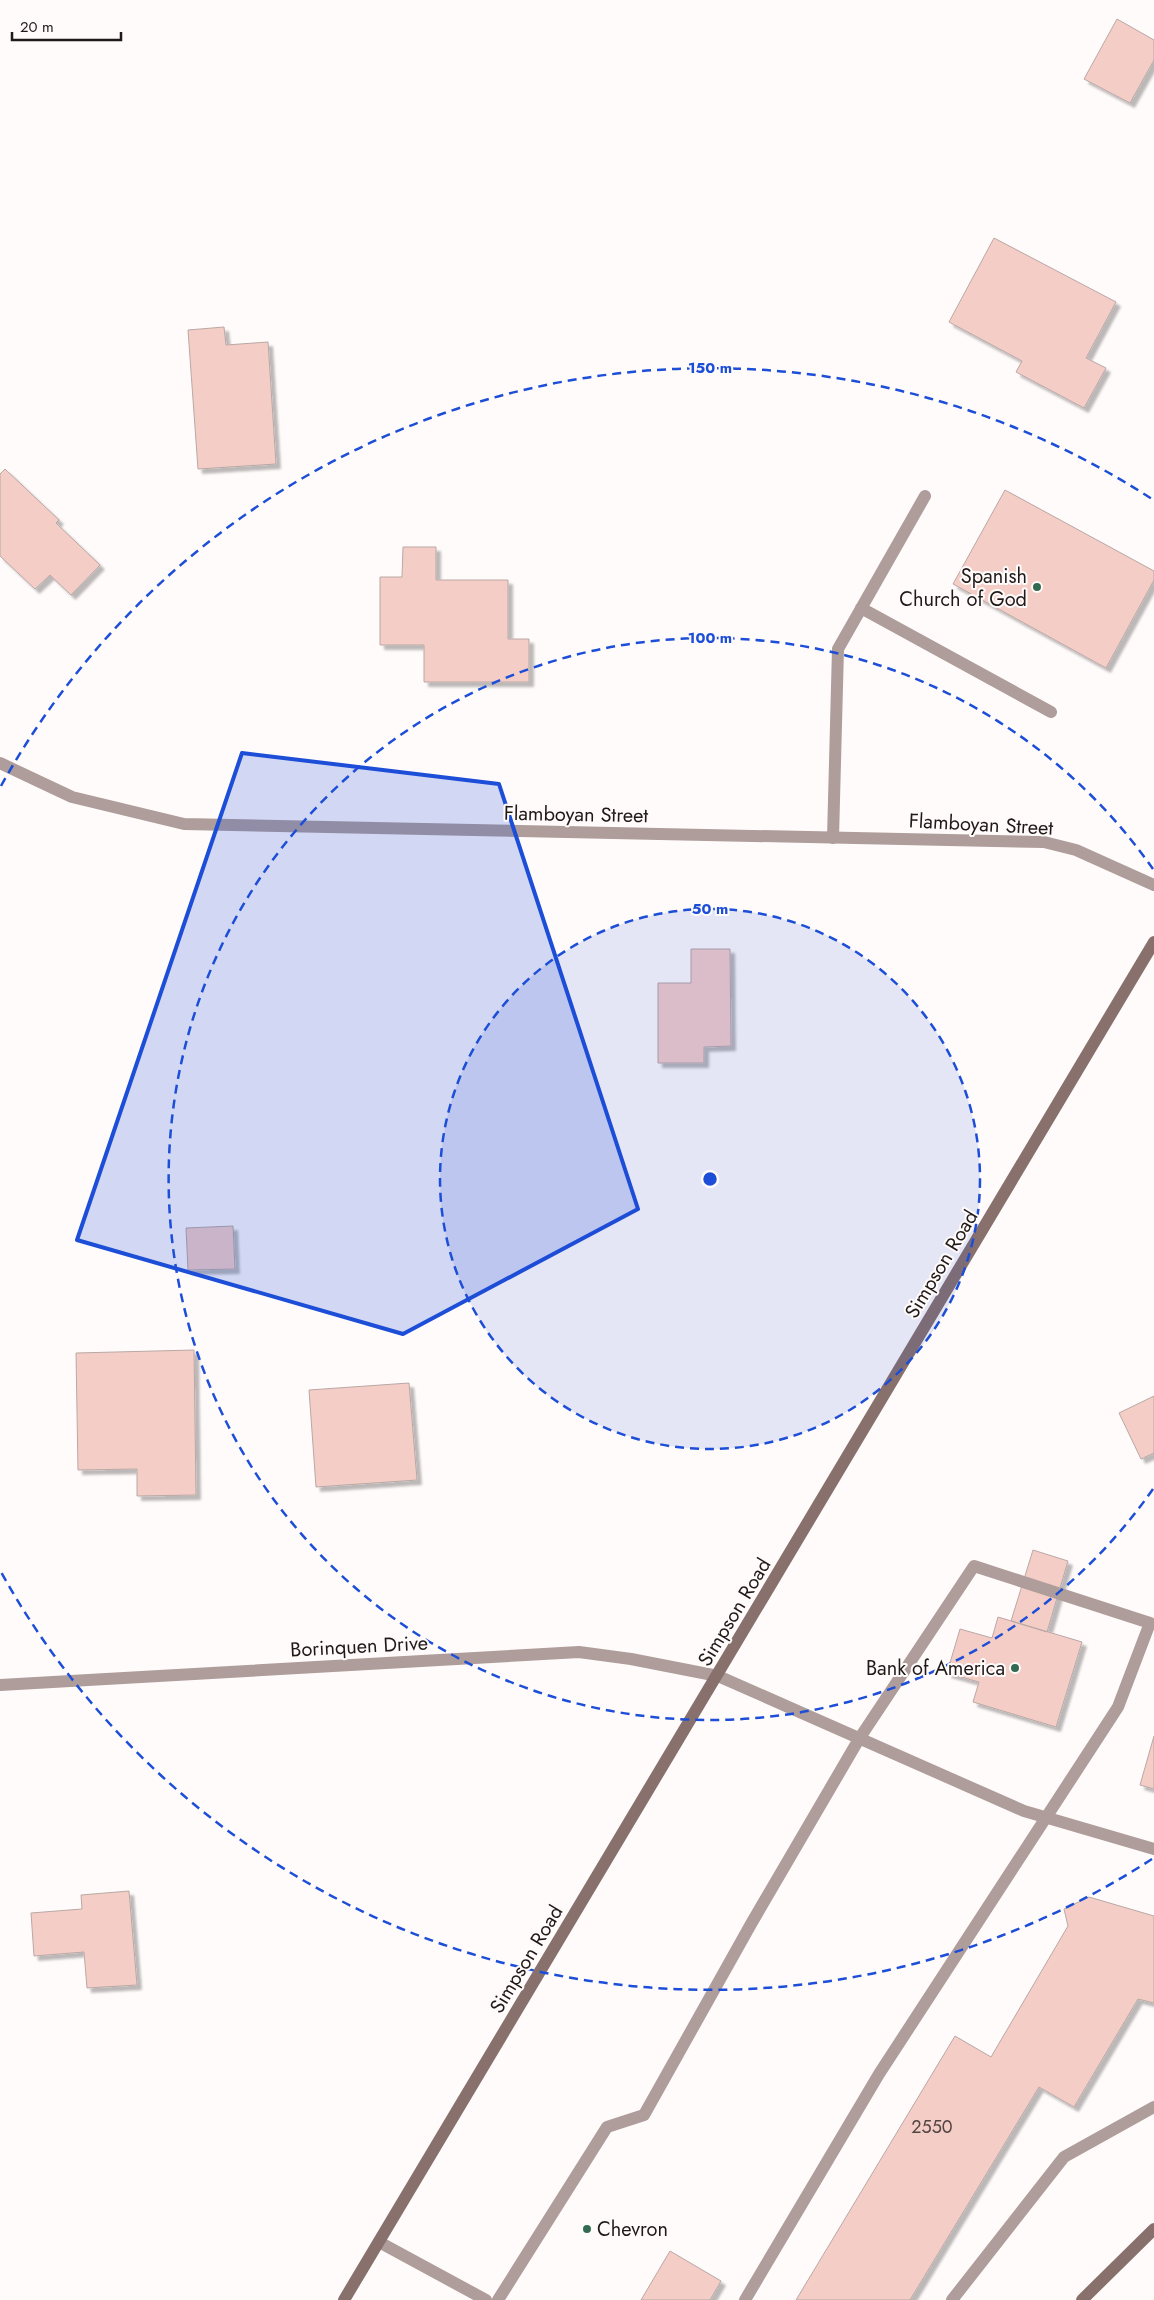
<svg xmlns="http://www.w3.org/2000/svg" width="1154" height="2300" font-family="Jost,sans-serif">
  <defs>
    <filter id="shadow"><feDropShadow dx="4.5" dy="4.5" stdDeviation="1" flood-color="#0004"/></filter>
  </defs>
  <rect width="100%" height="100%" fill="#fffbfa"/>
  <path fill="#f4cdc6" stroke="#b9a8a5" filter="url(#shadow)" d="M1117,19L1154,40V60L1130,103L1084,79Z
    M994,238L1116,302L1086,358L1106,368L1084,408L1016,372L1022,361L949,322Z
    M224,327L226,345L268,342L276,464L198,469L188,330Z
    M5,469L59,520L56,523L100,565L71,595L50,575L35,589L0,556V474Z
    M1005,490L1154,571V580L1106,668L953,584Z
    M403,547H436V580H508V639H529V682H424V645H380V577H402Z
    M691,949H730L731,1046L704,1047V1063H658V983H691Z
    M233,1226L235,1269L188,1270L186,1228Z
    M194,1350L196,1495L137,1496V1469L78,1470L76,1353Z
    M409,1383L417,1480L316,1487L309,1390Z
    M1154,1396V1453L1141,1459L1119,1413Z
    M1033,1550L1068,1561L1047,1632L1011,1621Z
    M998,1617L1082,1642L1056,1727L973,1702L979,1682L947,1673L960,1629L992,1638Z
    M1154,1736V1789L1140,1785Z
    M129,1891L137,1985L87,1988L84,1952L34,1956L31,1913L82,1909L81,1895Z
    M1089,1897L1154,1916V2003L1138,1999L1074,2107L1039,2087L910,2300H796L955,2036L991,2057L1068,1926L1064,1909Z
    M670,2251L721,2281L710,2300H641Z"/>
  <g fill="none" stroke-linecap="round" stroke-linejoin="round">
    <path stroke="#ae9d9a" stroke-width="12" d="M861,608L1051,712
      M833,838L838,649L925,496
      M718,1676L1024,1811L1154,1849
      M379,2242L486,2300
      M498,2300L607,2127L644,2115L751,1924L859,1739L974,1566L1150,1623L1118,1707L879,2074L745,2300
      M952,2300L1064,2157L1154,2107"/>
    <path stroke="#ae9d9a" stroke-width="12" d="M0,763L72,797L184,824L1044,842L1076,850L1154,885
      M0,1685L579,1652L631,1659L718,1676"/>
    <path stroke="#88716c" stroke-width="12" d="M344,2300L1154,942
      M1082,2300L1154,2229"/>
  </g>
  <path fill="#1d4ed8" fill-opacity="0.2" stroke="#1d4ed8" stroke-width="4" stroke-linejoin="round" d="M242,753L499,784L638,1209L403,1334L77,1240Z"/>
  <circle cx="710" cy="1179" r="270" fill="#1d4ed8" fill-opacity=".12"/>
  <g fill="none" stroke="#1d4ed8" stroke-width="2.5" stroke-dasharray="9 6">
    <circle cx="710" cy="1179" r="270"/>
    <path d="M1153 1489A541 541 0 1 1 1153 869"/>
    <path d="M1152 1859A811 811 0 0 1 1 1572M1 786A811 811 0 0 1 1152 499"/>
  </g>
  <g fill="#326a52" stroke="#fffbfa" stroke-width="2">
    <circle cx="1037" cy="587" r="5"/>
    <circle cx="1015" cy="1668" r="5"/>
    <circle cx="587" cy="2229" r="5"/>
  </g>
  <g text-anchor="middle" stroke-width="4" stroke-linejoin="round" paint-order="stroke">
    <g font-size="18" fill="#544644">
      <text x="932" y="2133">2550</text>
    </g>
    <g font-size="20" fill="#1f1918" stroke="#fffbfa" text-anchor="end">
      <text x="1027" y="583">Spanish<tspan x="1027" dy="23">Church of God</tspan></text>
      <text x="1005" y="1675">Bank of America</text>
      <text x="597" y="2236" text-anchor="start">Chevron</text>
    </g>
    <g font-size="20" fill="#1f1918" stroke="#fffbfa">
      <text transform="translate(576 814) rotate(1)" y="7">Flamboyan Street</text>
      <text transform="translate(981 824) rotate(3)" y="7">Flamboyan Street</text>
      <text transform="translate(941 1264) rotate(-59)" y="7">Simpson Road</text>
      <text transform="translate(734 1612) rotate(-59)" y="7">Simpson Road</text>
      <text transform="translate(359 1646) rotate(-3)" y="7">Borinquen Drive</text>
      <text transform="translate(526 1959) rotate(-59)" y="7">Simpson Road</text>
    </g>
  </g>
  <circle cx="710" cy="1179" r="8" fill="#1d4ed8" stroke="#fffbfa" stroke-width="2.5"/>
  <g font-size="15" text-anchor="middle" font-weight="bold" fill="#1d4ed8" stroke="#fffbfa" stroke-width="4" stroke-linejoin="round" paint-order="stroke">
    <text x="710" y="373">150 m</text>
    <text x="710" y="643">100 m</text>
    <text x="710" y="914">50 m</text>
  </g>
  <path d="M12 32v8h109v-8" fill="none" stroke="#1f1918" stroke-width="2.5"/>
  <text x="20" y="32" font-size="15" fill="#1f1918" stroke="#fffbfa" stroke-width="4" paint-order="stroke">20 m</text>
</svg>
